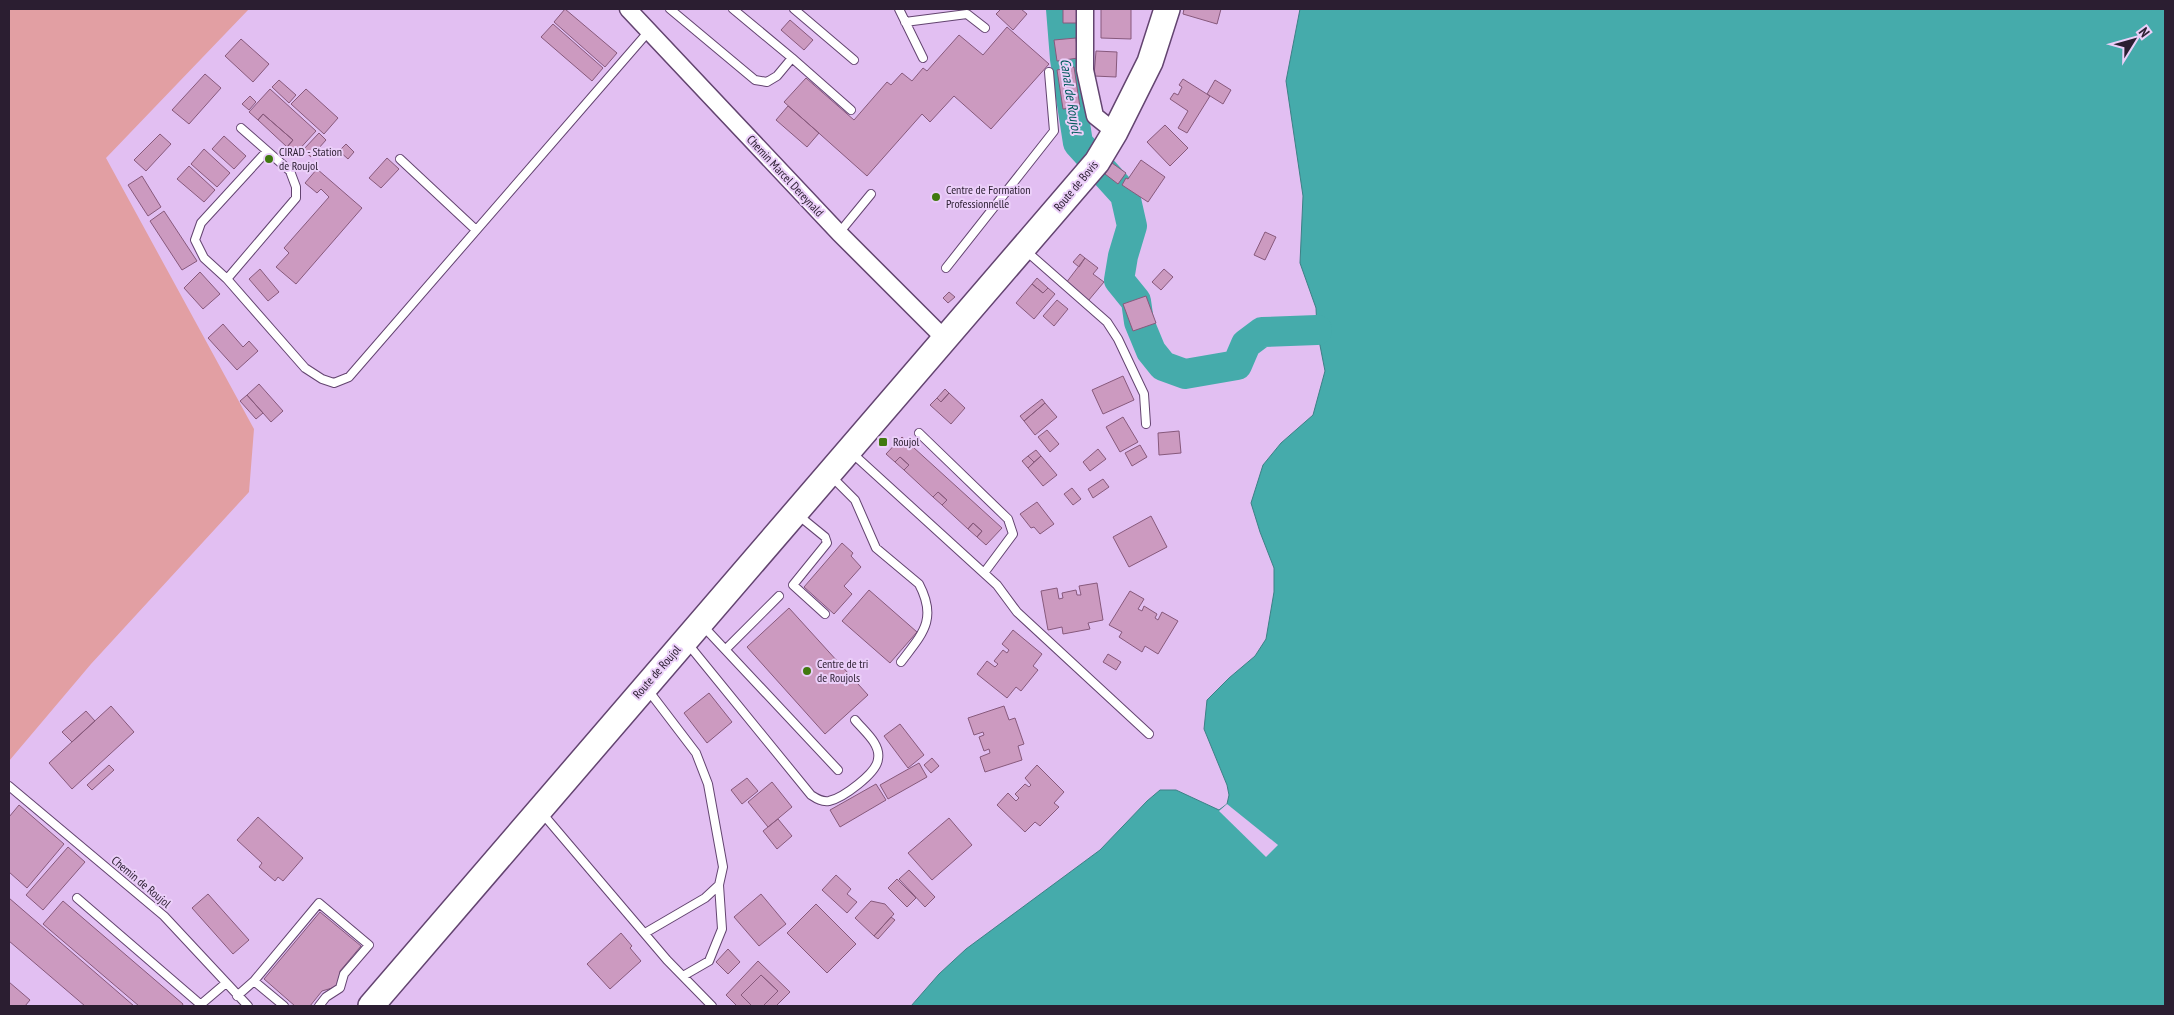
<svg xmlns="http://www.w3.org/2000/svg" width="2174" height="1015" font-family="'PT Sans Narrow',sans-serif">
  <rect width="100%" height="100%" fill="#e2bff2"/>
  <path fill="#e29fa3" d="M9,9H249L106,158L254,429L249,492L91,664L9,761Z"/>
  <path fill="#45abab" stroke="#3d8186" d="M1300,9H2165V1006H911L939,974L966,949L1100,850L1147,801L1160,790H1176L1219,810L1227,804L1229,795L1227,785L1204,729L1207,700L1229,678L1255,656L1266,639L1274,592V568L1260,532L1251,503L1263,465L1281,443L1313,415L1325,371L1317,330L1316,308L1300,263L1303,196L1286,81Z"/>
  <path fill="#e2bff2" d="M1227,804L1278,845L1266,857L1219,811Z"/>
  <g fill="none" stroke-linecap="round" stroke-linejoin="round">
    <path stroke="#45abab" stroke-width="30" d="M1061,9L1065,59L1078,143L1125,195L1132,226L1123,256L1119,280L1136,301L1139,322L1151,351L1163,366L1185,374L1237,365L1246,344L1262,332L1317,330"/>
  </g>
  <path fill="#cc9ac0" stroke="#87597c" d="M565,9L617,53L605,67L554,22Z
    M1001,9H1021L1027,14L1013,30L996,14Z
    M1063,9H1078L1079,23H1063Z
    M1101,9H1131V39L1101,38Z
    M1184,9H1221L1217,24L1183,14Z
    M790,20L813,40L804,50L781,30Z
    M553,24L603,68L592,81L541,37Z
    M1007,27L1049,64L991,129L954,96L930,122L922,114L867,176L784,102L806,78L854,120L887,82L891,85L902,73L912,81L923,68L927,71L959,35L983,55Z
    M1076,38L1078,58L1057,61L1054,40Z
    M241,39L269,64L253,82L225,56Z
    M1096,51L1117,52L1116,77L1094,76Z
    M1074,67L1080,107L1063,109L1057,70Z
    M205,74L221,88L189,124L172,110Z
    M1183,79L1210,96L1187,133L1178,128L1188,111L1170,99L1174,93L1178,95L1182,87L1179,85Z
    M279,80L296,95L289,103L272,87Z
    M1215,80L1231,90L1223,104L1207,94Z
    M270,89L316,131L295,154L287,147L293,140L263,114L258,120L249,112Z
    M306,89L338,118L324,134L291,104Z
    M250,96L256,102L249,110L242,104Z
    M788,106L819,133L807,147L776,120Z
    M263,114L293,140L287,147L258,120Z
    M1165,125L1188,148L1170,166L1147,142Z
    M319,133L326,140L311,157L303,150Z
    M160,134L171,144L146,171L134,160Z
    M224,136L246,156L234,169L212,149Z
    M346,144L354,152L348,159L339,151Z
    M204,149L230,173L217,187L191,164Z
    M387,158L399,169L381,188L369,178Z
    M1141,160L1165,177L1148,202L1122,185L1126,178L1128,179Z
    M1112,163L1126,173L1118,184L1105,174Z
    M189,166L215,190L204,202L177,179Z
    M317,169L362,208L296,284L276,267L289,253L284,248L329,197L321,189L317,193L305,183Z
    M142,176L161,207L148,216L128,185Z
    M164,211L197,261L182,270L150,221Z
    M1265,232L1276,237L1265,260L1254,255Z
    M1080,254L1085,258L1079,267L1073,262Z
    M1085,258L1098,268L1093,274L1104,282L1088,301L1066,283Z
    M260,269L279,292L268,301L249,279Z
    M1164,269L1173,277L1161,290L1152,282Z
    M200,272L220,294L203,309L184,288Z
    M1037,278L1048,288L1043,293L1032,284Z
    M1032,284L1043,293L1048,288L1055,294L1034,319L1016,303Z
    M949,292L955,297L948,303L943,298Z
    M1146,296L1156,323L1133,331L1123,304Z
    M1057,300L1068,309L1054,326L1043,316Z
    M223,324L243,347L249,341L258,351L237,370L208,338Z
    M1123,376L1134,400L1103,414L1092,390Z
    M259,384L283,411L271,422L247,395Z
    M945,389L949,393L941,402L937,398Z
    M949,393L965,408L951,424L930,405L937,398L941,402Z
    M247,395L263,413L256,419L240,401Z
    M1042,399L1045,403L1024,421L1020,416Z
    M1045,403L1057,417L1035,435L1024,421Z
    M1123,417L1138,442L1120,452L1106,427Z
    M1047,430L1059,444L1050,452L1038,437Z
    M1179,431L1181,453L1159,455L1158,433Z
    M902,437L1002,528L986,545L977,537L982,531L973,523L968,529L942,505L947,500L938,492L933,497L904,470L909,465L900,457L895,462L886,454Z
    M1140,445L1147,457L1132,466L1125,453Z
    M1098,449L1106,459L1090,471L1083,462Z
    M1036,450L1041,456L1034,462L1028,456Z
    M1028,456L1034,462L1028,468L1022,461Z
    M1041,456L1057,475L1043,486L1028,468Z
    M900,457L909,465L904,470L895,462Z
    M1103,479L1109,487L1093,498L1088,489Z
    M1072,488L1081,499L1073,505L1064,494Z
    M938,492L947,500L942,505L933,497Z
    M1037,502L1054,524L1040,534L1034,527L1031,528L1020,514Z
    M1151,516L1167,547L1129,567L1113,537Z
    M973,523L982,531L977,537L968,529Z
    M842,543L853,553L851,556L861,567L844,586L852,594L834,614L804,587Z
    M1097,583L1103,620L1088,623L1090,629L1063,634L1062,627L1048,630L1041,591L1057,588L1059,599L1063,598L1062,593L1076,590L1077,595H1081L1079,586Z
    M869,590L917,632L890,663L842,621Z
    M1130,591L1144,599L1138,609L1142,611L1144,606L1157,614L1155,618L1158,620L1162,612L1178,621L1158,654L1145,646L1142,652L1119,637L1122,632L1109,625Z
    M789,608L868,695L825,734L747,647Z
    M1013,630L1042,654L1033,666L1038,670L1021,691L1016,687L1007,698L977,674L987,661L995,667L998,664L994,661L1003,650L1007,653L1009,650L1002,644Z
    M1108,654L1121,662L1116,670L1103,662Z
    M709,693L732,722L707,743L684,713Z
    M111,706L134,732L72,789L49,763Z
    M1004,706L1009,720L1015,718L1024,744L1018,746L1022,760L985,772L980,757L990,753L989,749L984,751L979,737L984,735L983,732L974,735L968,718Z
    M86,711L95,721L72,742L62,732Z
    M900,724L924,755L908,768L884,736Z
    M932,758L939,766L931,773L924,765Z
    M919,763L927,777L888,799L880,785Z
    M109,765L114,770L92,790L87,785Z
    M1037,765L1064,792L1054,803L1059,807L1040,826L1035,822L1025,832L997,805L1008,793L1016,801L1019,798L1015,794L1025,784L1029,787L1031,785L1025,778Z
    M747,778L758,791L742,804L731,790Z
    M772,782L792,807L768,827L748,802Z
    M876,784L886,800L840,827L830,810Z
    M19,805L64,844L27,888L9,872V817Z
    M258,817L303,858L283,881L278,877L275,881L259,867L262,863L237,840Z
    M949,818L972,845L932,880L908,853Z
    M778,819L792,836L777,849L763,831Z
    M68,847L85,862L43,910L26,895Z
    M909,870L935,897L925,907L899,879Z
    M836,875L851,889L847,894L857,902L847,913L822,890Z
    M897,879L916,898L907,907L888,888Z
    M208,894L249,940L233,954L192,908Z
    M761,894L786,924L759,946L734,917Z
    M9,898L134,1006H85L9,941Z
    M63,901L183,1004L182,1006H139L43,924Z
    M871,901L885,904L894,914L874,936L855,918Z
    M816,904L856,944L827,973L787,933Z
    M320,912L361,946L340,971L339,986L322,991L310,1006H295L264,979Z
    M891,917L895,920L878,939L874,936Z
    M621,933L632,946L630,948L641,961L610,989L587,964Z
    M728,949L740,962L728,974L716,962Z
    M758,961L790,992L776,1006H763L778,991L761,975L741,995L752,1006H737L726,995Z
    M761,975L778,991L763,1006H752L741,995Z
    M9,982L30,1000L25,1006H9Z"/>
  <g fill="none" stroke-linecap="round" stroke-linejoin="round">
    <g stroke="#634470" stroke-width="10">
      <path id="service" d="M670,9L755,80L767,82L777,76L792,58L733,9
        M794,9L854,60
        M899,9L923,58
        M905,22L967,14L985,28
        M792,58L851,110
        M241,128L290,171L296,187V198L227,279L305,368L322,379L334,383L349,377L649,31
        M400,159L476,230
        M839,233L871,194
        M1025,250L1107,322L1118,339L1144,394L1146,424
        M946,268L1054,131L1049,72
        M227,279L204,258L195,240L201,223L267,151
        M919,433L1008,519L1013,534L984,573
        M852,453L997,585L1017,612L1149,734
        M832,477L855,500L876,548L919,584C938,620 922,634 901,662
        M798,515L825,537L827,543L793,585L825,614
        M703,626L838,770
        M688,644L811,795C817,799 822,802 829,801C843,798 877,773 878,759C881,744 864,731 855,720
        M726,649L779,596
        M9,786L164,916L248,1006
        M542,813L667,960L712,1006
        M77,898L200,1004
        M645,933L705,898L719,885L723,867L708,784L696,753L648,690
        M683,976L709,961L722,929L719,885
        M254,981L284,1006
        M237,996L254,981L319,903L369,945L344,974L340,988L326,997L319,1006
        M199,1006L226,983"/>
    </g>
    <g stroke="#634470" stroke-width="19">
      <path id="minor" d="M628,9L839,233L945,339
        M1085,9V70L1095,116L1115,132"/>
    </g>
    <g stroke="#634470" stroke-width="28">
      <path id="primary" d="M371,1006L1097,162L1115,132L1150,62L1167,9"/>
    </g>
    <use href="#service" stroke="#fff" stroke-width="8"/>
    <use href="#minor" stroke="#fff" stroke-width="16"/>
    <use href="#primary" stroke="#fff" stroke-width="25"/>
  </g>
  <g fill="#40790f" stroke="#ebcff9" stroke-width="2">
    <circle cx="269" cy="159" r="5"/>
    <circle cx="936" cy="197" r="5"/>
    <rect x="878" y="437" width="10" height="10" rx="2.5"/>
    <circle cx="807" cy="671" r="5"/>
  </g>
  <g text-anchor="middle" stroke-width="4" stroke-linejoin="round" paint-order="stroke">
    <g font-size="12" fill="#2b1e31" stroke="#ebcff9" text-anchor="start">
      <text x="279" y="156">CIRAD - Station<tspan x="279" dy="14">de Roujol</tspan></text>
      <text x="946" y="194">Centre de Formation<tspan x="946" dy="14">Professionnelle</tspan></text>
      <text x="893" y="446">Roujol</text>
      <text x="817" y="668">Centre de tri<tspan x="817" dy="14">de Roujols</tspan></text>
    </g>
    <g font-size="12" fill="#2b1e31" stroke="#ebcff9">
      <text transform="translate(785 176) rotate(47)" y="4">Chemin Marcel Dereynald</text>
      <text transform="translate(1076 186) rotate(-50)" y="4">Route de Bovis</text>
      <text transform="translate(657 672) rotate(-49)" y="4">Route de Roujol</text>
      <text transform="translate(141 882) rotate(40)" y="4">Chemin de Roujol</text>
    </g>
    <g font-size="14" font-style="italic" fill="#005b5b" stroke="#ebcff9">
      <text transform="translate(1071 96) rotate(81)" y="5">Canal de Roujol</text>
    </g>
  </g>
  <rect width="2174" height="1015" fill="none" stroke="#2b1e31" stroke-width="20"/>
  <g transform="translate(2134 40) rotate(53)" stroke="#ebcff9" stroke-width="4" paint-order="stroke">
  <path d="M0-4L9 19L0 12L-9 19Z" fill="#2b1e31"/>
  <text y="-8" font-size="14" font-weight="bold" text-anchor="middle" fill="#2b1e31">N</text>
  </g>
</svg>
